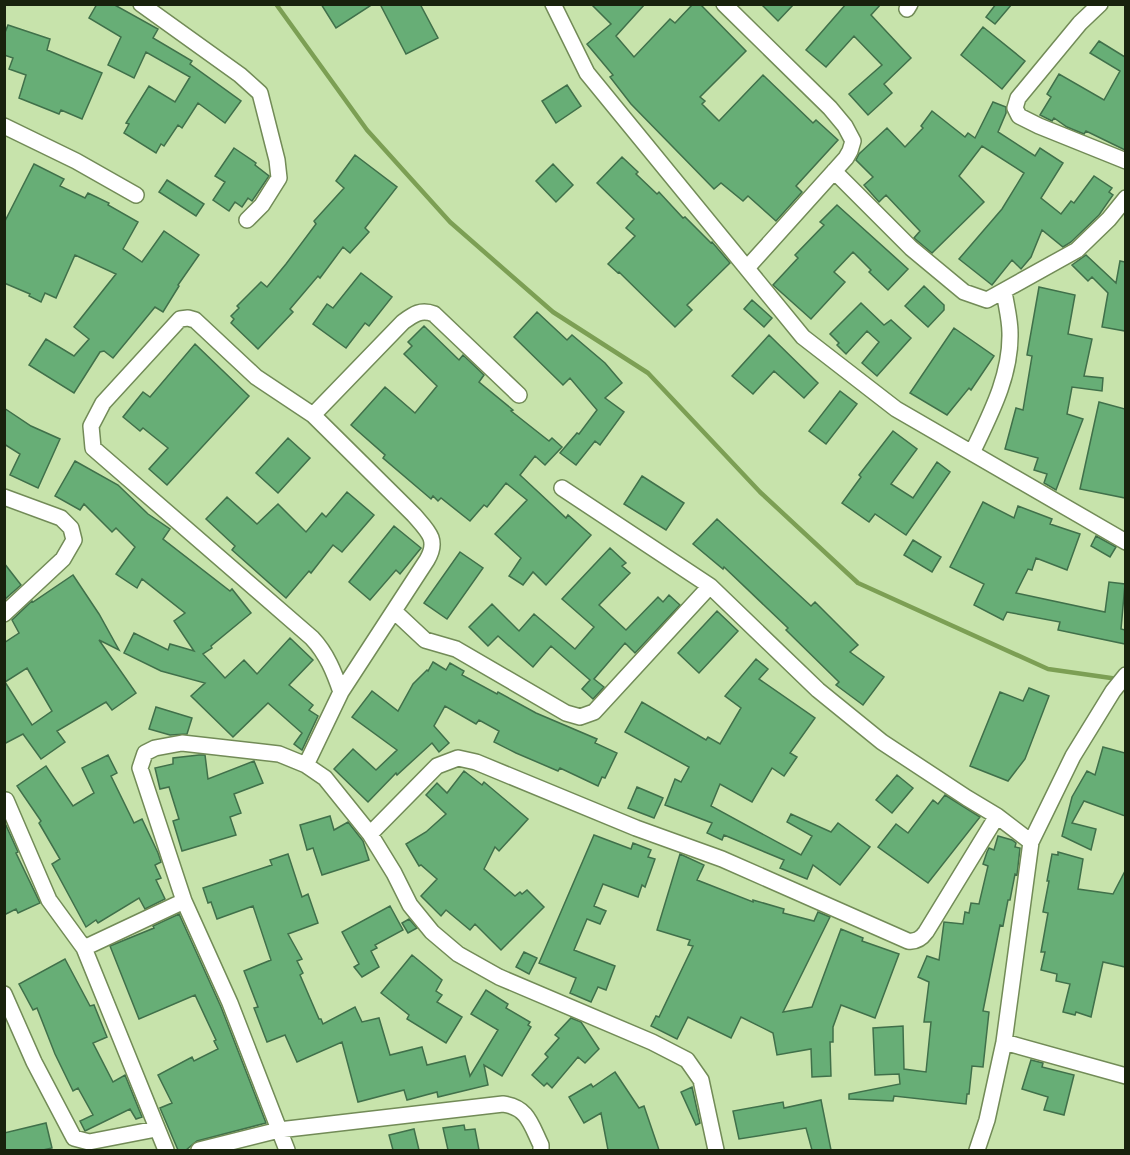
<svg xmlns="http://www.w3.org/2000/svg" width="1130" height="1155" font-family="'Alegreya Sans',sans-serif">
  <rect width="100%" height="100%" fill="#c7e3ab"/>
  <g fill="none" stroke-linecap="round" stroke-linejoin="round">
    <path stroke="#7c9f54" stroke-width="4.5" d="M276,4L367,130L450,222L553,312L648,373L760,492L858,583L1048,669L1118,679"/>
  </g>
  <path fill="#67ae76" stroke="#40704a" stroke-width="1.5" fill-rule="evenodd" d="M97,4H113L158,29L153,38L192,61L190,64L241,101L225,123L198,103L182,128L178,125L164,146L161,144L156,153L124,133L129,124L126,123L149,86L175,102L190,77L146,52L134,78L108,65L121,37L89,18Z
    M321,4H373L336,28Z
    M380,4H420L438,38L406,54Z
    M591,4H645L616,36L634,57L670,19L675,23L693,4H700L746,51L700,97L705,101L702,104L719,121L763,75L813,123L816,120L838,140L796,186L802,192L776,221L748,196L743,201L721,183L714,189L631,104L610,77L613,75L587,44L611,24Z
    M761,4H794L778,21Z
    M846,4H881L871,15L911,58L884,84L892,93L868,115L849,94L882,65L854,36L826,67L806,50Z
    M996,4H1012L995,24L986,17Z
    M8,25L50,39L47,50L102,73L82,119L61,110L59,114L19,98L26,75L9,69L13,58L4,55V35Z
    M983,27L1025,61L1002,89L961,55Z
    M1099,41L1125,57V150L1086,131L1084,134L1067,127L1054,118L1052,121L1040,115L1051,97L1047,94L1059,74L1104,100L1120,71L1090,53Z
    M567,85L581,106L556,123L542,101Z
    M993,102L1006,107V113L998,132L1035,156L1040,148L1063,163L1041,198L1061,214L1071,201L1074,203L1094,176L1112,188L1109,192L1113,195L1099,215L1071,242L1063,247L1042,230L1031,257L1021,269L1012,260L992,285L959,259L1002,209L1024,173L982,146L959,176L984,202L932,253L914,238L920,231L886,195L879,202L864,185L873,177L856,160L859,154L887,128L905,147L923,128L921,126L932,111L965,137L968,133L975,138Z
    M234,148L256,163L255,165L269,176L252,201L248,198L242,207L235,202L229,211L213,200L225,182L215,176Z
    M355,155L397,187L365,228L369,232L350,253L343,247L320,278L318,276L290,309L293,312L258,349L231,323L234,319L231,316L239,308L237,306L261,282L267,287L286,264L316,224L314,221L344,188L336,181Z
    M622,157L638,172L636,174L657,194L659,192L683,218L685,217L711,243L712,242L730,263L687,305L692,310L675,327L619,272L618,273L608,264L635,236L626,228L634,219L597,183Z
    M34,164L64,179L60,186L85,198L88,193L109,203L108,205L138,222L123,249L142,262L164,231L199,255L178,285L179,286L163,312L155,307L113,358L104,351L100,352L74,393L29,365L46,339L74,356L89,339L74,327L116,274L75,255L56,298L45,293L41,302L29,296L30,294L4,283V223Z
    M553,164L573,185L556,202L536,181Z
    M167,180L204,204L196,216L159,192Z
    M837,205L908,269L888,290L869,272L871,270L853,252L834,272L845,282L811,319L773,285L798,258L795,255L824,225L820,222Z
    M1086,255L1116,283L1120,261L1125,262V331L1102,327L1108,293L1092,277L1088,281L1072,265Z
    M361,273L392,297L369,326L365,323L346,348L313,324L327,304L333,308Z
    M924,286L944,305V310L928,327L905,306Z
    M1039,287L1075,295L1068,334L1092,339L1084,376L1103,378L1102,391L1072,387L1067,414L1083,419L1056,490L1044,483L1047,474L1034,470L1038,458L1005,449L1016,408L1023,410L1032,356L1027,355Z
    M752,300L772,318L764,327L744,309Z
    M861,303L884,325L891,320L911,338L877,376L862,363L879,342L867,331L846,354L837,345L839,343L830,334Z
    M537,312L567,340L572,335L605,363L622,383L605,398L624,412L600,445L595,441L576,465L560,453L577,433L579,434L597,410L570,378L563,385L514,337Z
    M424,326L459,360L463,355L484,375L479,382L513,410L511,411L549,441L552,438L562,447L545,465L535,456L520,475L566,518L568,515L591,535L546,585L533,572L523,585L509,576L521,558L495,534L527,500L506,483L487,507L484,505L470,521L441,498L438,501L433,496L431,499L383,458L385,455L351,425L385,387L415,413L437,386L404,354L412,346L408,342Z
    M954,328L994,356L971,390L969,388L947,415L910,393Z
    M769,335L818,383L804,398L774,371L753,394L732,376Z
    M195,344L249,396L167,485L149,469L168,448L143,428L140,431L123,417L143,392L150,397Z
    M840,391L857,404L826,444L809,431Z
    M1099,402L1125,409V498L1080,489Z
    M4,408L31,426L60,439L38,488L10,475L20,454L4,444Z
    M893,431L917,449L891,484L913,498L937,462L950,472L906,535L875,514L869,522L842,503L861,477L859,475Z
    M288,438L310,458L278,493L256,473Z
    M75,461L118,485L148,514L170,529L163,539L230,591L232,589L251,613L211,646L212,648L203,654L225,678L244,660L257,674L290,638L313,660L289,685L313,705L309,710L318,716L302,750L294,744L302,733L268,703L233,737L191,696L205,683L161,671L124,653L134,633L168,650L170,644L194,651L174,621L185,613L142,579L137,588L116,574L135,547L116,528L112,532L84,504L80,510L55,496Z
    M642,476L684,503L666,530L624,504Z
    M347,492L374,515L342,552L333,545L311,573L309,571L286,598L232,550L235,546L206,519L227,497L257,524L278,504L306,532L322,513L326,517Z
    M983,502L1014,518L1018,506L1052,519L1050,524L1080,534L1067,570L1036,558L1032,570L1028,569L1016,593L1105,612L1109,582L1125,584L1121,629L1125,630V644L1058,630L1060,622L1007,612L1003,620L974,605L984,584L950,567Z
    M717,519L811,606L815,602L858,645L850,652L884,677L863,705L836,685L839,682L786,630L788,628L724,567L723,569L693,544Z
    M394,526L421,548L400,574L396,570L370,600L349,582Z
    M1096,536L1116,547L1110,557L1091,546Z
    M913,540L941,557L932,572L904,555Z
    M610,548L626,563L622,566L630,573L599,605L626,630L658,597L663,602L669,595L680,605L635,653L625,643L594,679L604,687L593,699L582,689L590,680L551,646L533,667L498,636L488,646L469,627L492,604L519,631L534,614L575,649L594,627L562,599Z
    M460,552L483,568L447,619L424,603Z
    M4,563L21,585L4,600Z
    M73,575L99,614L119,650L99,640L136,693L112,710L106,702L57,731L65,742L41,759L23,734L4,744V643L19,633L12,620L32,601L33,602ZM27,668L52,711L32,725L5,682Z
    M717,611L738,631L699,673L678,653Z
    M756,659L768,669L759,679L815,718L790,753L797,757L784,776L772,768L752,802L720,784L711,806L801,855L812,836L787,822L791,814L831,832L838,823L870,847L840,885L813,865L807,879L780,868L784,860L724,835L722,840L707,833L712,823L665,805L675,779L681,782L689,767L625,732L642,702L706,740L708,737L720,744L741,708L725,696Z
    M433,662L446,670L450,663L464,671L462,675L497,694L498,692L536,713L597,739L595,743L617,753L605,778L602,777L598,786L560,768L558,771L516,753L494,742L499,731L479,720L476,724L445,706L434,726L449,743L439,752L432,743L397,775L396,773L368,802L334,769L353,749L376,770L397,750L352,717L372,691L398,711L413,684L427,670L428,671Z
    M1029,688L1049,696L1025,759L1008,781L970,766L1000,692L1023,701Z
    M156,707L192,718L187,734L170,735L149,729Z
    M1103,747L1125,753V816L1084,801L1072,823L1096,829L1091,850L1062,836L1072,797L1087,771L1095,775Z
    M108,755L117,773L111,776L134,823L142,819L158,853L161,862L155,865L161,878L156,880L165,899L145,909L139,898L98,923L96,920L86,927L52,864L60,859L39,823L41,821L17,786L46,766L73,806L94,793L82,768Z
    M199,755H205L208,779L254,761L263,783L234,794L241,813L230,817L236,835L182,851L173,821L179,819L169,787L160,789L155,768L173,764V758Z
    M464,771L482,785L484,782L528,819L499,851L495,847L484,869L515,896L520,892L522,894L527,890L544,907L501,950L475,924L470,930L446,910L441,916L421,896L437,879L421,865L419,866L406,844L426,832L446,814L426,795L437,783L447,793Z
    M897,775L913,788L892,813L876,800Z
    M637,787L663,798L654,818L628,808Z
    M945,795L980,817L928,883L878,847L896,824L908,833L933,800L938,804Z
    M330,816L334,830L348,822L363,841L369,860L322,875L313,848L307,850L300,825Z
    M4,821L18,852L16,853L40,903L18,913L16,909L4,915Z
    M594,835L631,849L633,843L651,850L648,857L655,859L645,887L642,885L638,897L603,884L594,906L606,911L600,924L587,919L574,950L615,966L606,990L598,987L591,1002L570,993L576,978L539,963Z
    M998,836L1012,840L1016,843L1015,847L1020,848L1017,875L1015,874L1010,900H1008L1003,926L1000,925L983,1011L989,1012L983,1067L972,1066L969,1094H967L966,1104L894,1096L893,1101L849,1099V1094L900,1084L899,1074L875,1075L873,1028L903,1026L904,1069L926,1072L931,1022H924L929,982L918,977L927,956L939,960L944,922L963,924L965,912L969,913L971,903L979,904L988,866L983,864L987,852L989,848L994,850Z
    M1058,852L1083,859L1078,889L1113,894L1125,871V967L1103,962L1091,1017L1076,1012L1075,1015L1063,1012L1070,984L1056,981L1057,974L1041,970L1045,952H1041L1048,913L1043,912L1049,881H1047L1052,854L1058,855Z
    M288,854L302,897L308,894L318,923L288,934L302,959L297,961L303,973L300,975L319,1019H321L323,1024L355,1007L362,1022L379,1018L390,1055L422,1047L427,1065L465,1056L470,1076L498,1030L471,1014L486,990L508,1004L506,1008L530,1022L528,1025L531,1027L502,1076L484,1065L488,1085L438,1097L437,1092L407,1100L404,1090L358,1102L342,1042L297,1062L285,1035L267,1042L254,1008L258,1007L244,971L271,960L253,906L217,919L211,902L208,903L203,888L272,865L270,860Z
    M680,854L704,865L697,880L753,902V900L784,909L783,913L814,921L818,912L830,917L783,1012L812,1007L841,929L863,938L862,941L899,954L875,1018L841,1005L833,1027V1042H830L831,1076L812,1077L811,1049L777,1055L773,1033L741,1017L731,1038L688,1017L677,1039L651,1026L656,1016L659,1017L693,946L688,945L690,940L657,930Z
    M390,906L403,930L375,945L377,948L371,951L379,967L362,977L354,967L359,964L342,932Z
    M179,914L221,1007L266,1123L197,1141L186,1150H178L160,1108L172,1103L158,1075L192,1057L194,1061L218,1049L214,1041L216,1040L195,995L139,1019L110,946L154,928L153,926Z
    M409,919L417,928L408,933L402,923Z
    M524,952L537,958L529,974L516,967Z
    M412,955L442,980L436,991L442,995L437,1002L462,1017L446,1043L407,1019L409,1015L381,993Z
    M65,959L90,1006L94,1005L107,1037L93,1043L113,1082L125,1075L142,1117L136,1119L130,1109L85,1131L80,1121L93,1115L78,1088L73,1091L55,1054L37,1008L33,1010L19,984Z
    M571,1018L581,1022L599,1049L585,1063L578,1057L552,1088L547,1083L544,1086L532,1075L548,1057L545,1054L559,1038L555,1035Z
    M1031,1060L1043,1063L1042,1067L1074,1075L1064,1115L1044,1110L1048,1097L1022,1089Z
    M615,1072L639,1108L644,1106L659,1150H608L601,1113L584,1123L569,1097L591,1084L593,1087Z
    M692,1087L700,1123L696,1125L681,1092Z
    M821,1100L831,1150H812L806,1128L739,1139L733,1111L783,1102L784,1108Z
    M46,1123L52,1148L43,1150H4V1133Z
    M464,1125L465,1130L475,1129L479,1150H448L443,1128Z
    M414,1129L419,1150H393L389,1135Z"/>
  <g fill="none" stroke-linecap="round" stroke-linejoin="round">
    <g stroke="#728b57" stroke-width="18">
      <path id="minor" d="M141,4L240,75L260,93L277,160L279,178L262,205L247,220
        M553,4L587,73L803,337L896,409L1126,542
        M724,4L830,108L845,126L853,141L850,151L846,158L747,268
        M1100,4L1080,23L1018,98L1015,108L1019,116L1039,126L1126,161
        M907,9L910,4
        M4,126L76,161L136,195
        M834,171L911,248L964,292L987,300L1077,250L1109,219L1126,198
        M313,415L403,322C414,314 421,309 434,314L519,395
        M972,453C990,415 1011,376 1010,333C1010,319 1006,305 1004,291
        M562,488L710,586L818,690L882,742L967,798L997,816L1031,842
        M4,497L61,518L71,528L74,540L63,559L4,614
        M394,611L425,640L456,649L566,713L580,717L594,712L710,586
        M306,765L341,692L427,560C439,540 428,531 414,515L313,415L256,377L195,320L188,318L180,319L103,403L91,426L93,448L312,638C327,654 334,672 341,692
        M6,800L49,900L84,948L166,1150
        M370,834L437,766L458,758L476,762L636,828L722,859L908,941C916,942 921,939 926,932L997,816
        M84,948L184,901
        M4,994L34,1062L74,1138L89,1142L156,1129
        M1004,1042L1126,1076
        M199,1150L279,1130L503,1104C528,1107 531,1125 541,1145V1150
        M287,1150L230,1003L184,901L140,768L145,753L155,748L182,743L279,754L306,765L325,778L370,834L394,873L410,905L432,932L458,954L499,977L652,1042L687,1060L701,1080L716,1150
        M977,1150L987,1120L1004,1042L1031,842L1073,756L1113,691L1126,675"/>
    </g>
    <use href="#minor" stroke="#fff" stroke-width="15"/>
  </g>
  <rect width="1130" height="1155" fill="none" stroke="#18220d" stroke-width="12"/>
</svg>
